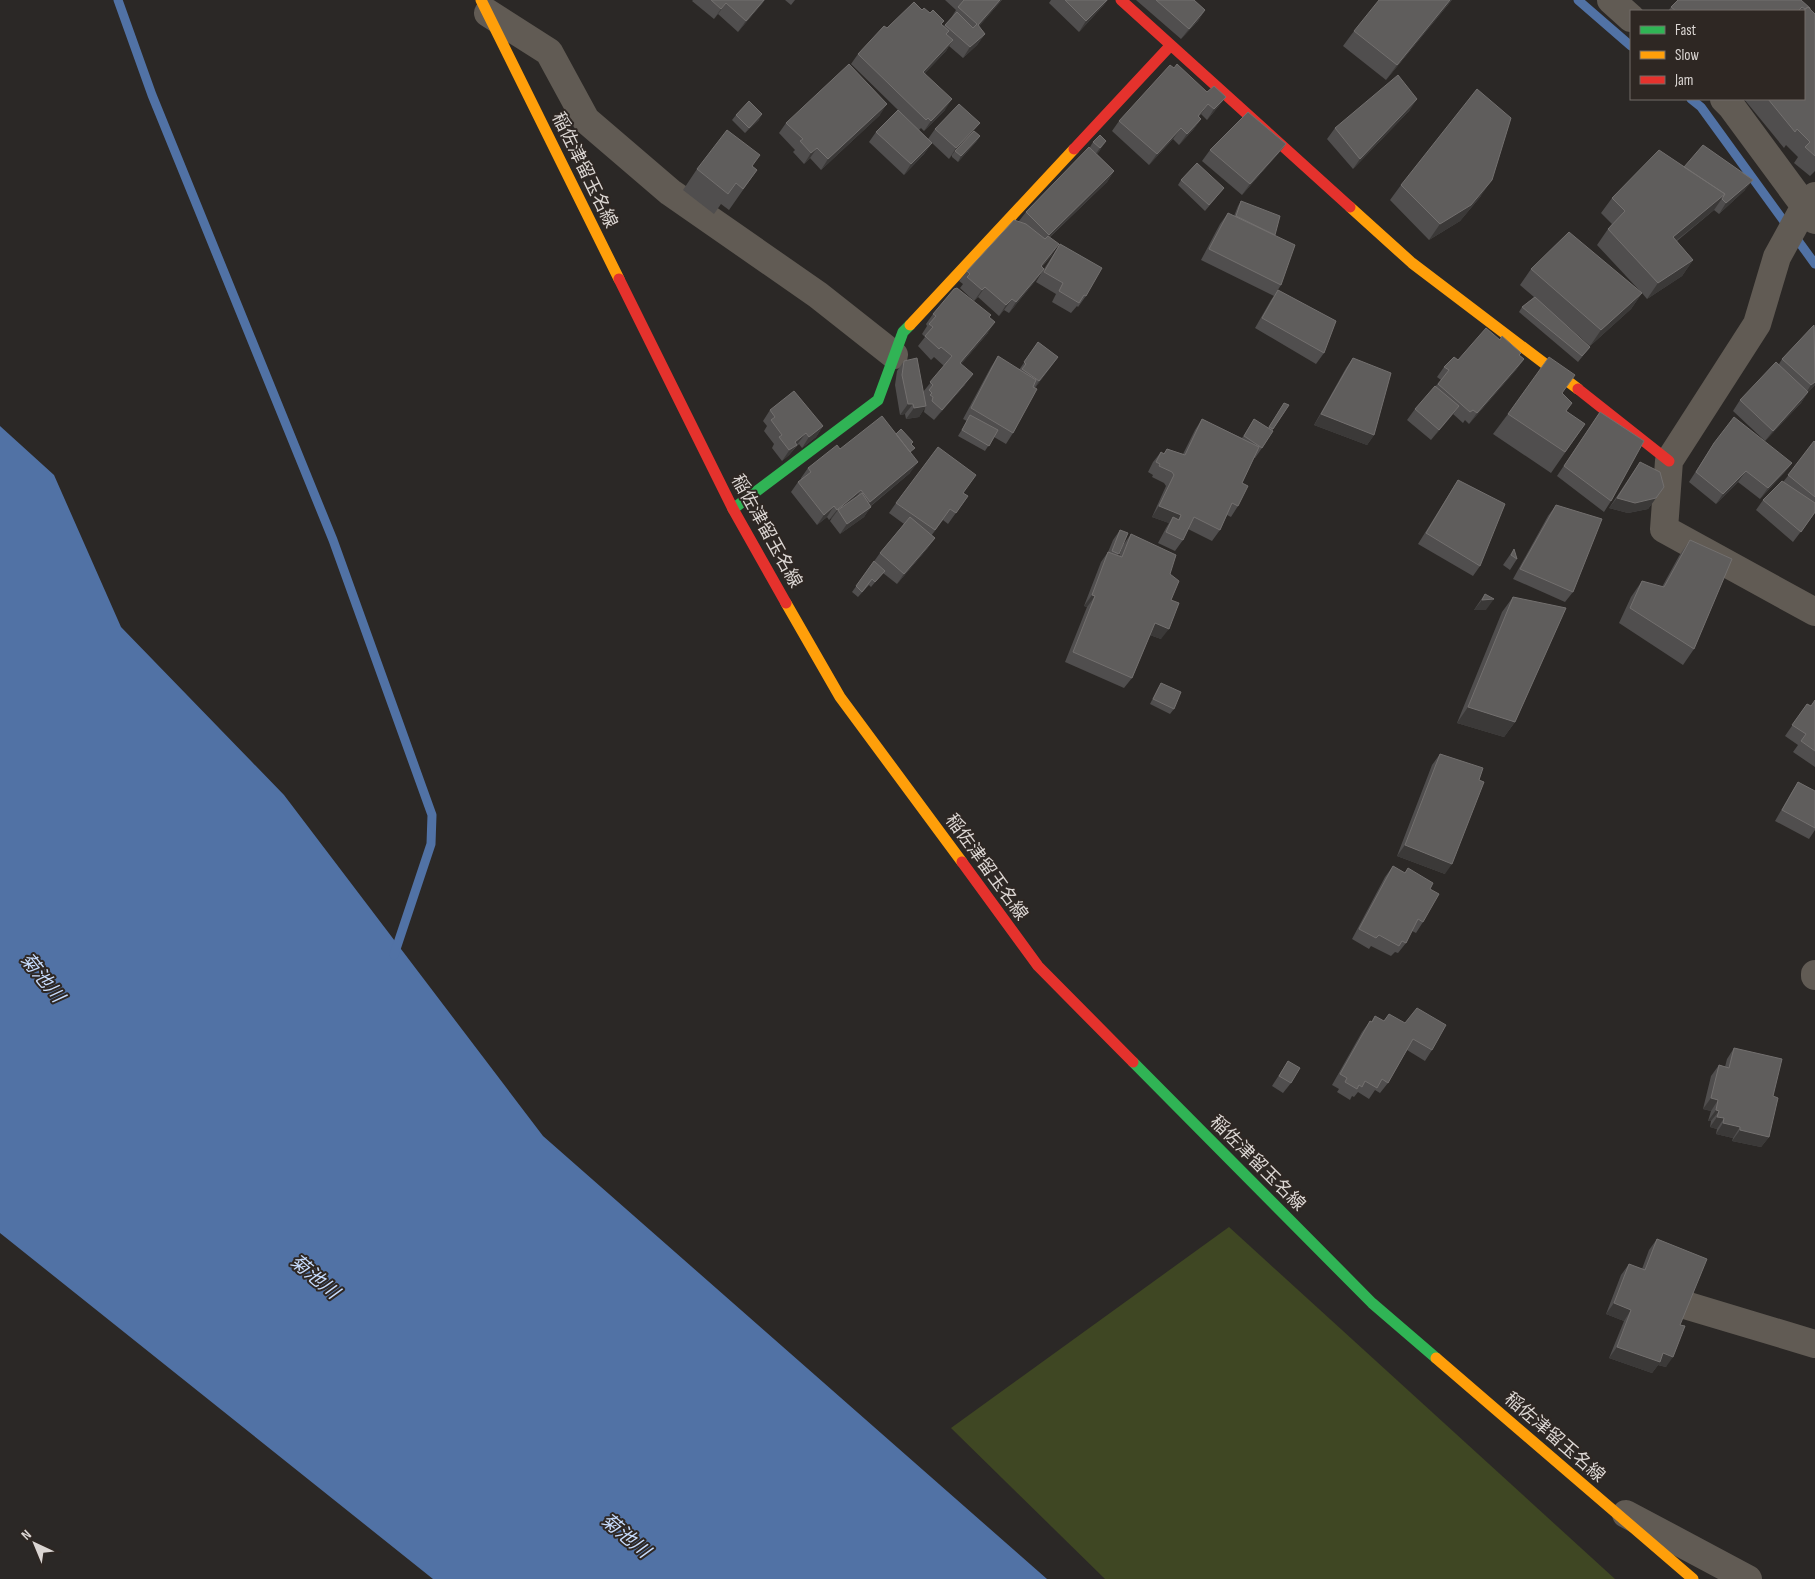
<svg xmlns="http://www.w3.org/2000/svg" width="1815" height="1579" font-family="'Sofia Sans Condensed','Noto Sans JP',sans-serif">
  <rect width="100%" height="100%" fill="#2b2826"/>
  <path fill="#3f4723" d="M1229,1227L1615,1579H1105L951,1428Z"/>
  <path fill="#5172a5" d="M0,426L54,475L121,627L284,795L543,1136L1047,1579H433L0,1233Z"/>
  <g fill="none" stroke-linecap="round" stroke-linejoin="round">
    <path stroke="#5172a5" stroke-width="9" d="M118,0L152,95L333,540L432,815L431,844L394,955
      M1578,0L1631,46
      M1691,99L1701,107L1815,264"/>
    <path stroke="#615b54" stroke-width="28" d="M1611,0L1631,18
      M488,13L549,52L586,120L670,192L818,295L894,355
      M1724,99L1731,106L1815,220
      M1815,196L1805,206L1777,257L1757,324L1669,461L1664,529L1815,612
      M1815,974V976
      M1685,1305L1815,1344
      M1626,1514L1748,1579"/>
    <path stroke="#30b455" stroke-width="11" d="M733,509L878,400L903,332L910,325
      M1133,1062L1372,1303L1436,1358"/>
    <path stroke="#ff9f0a" stroke-width="11" d="M481,0L619,279
      M1350,207L1412,263L1578,389
      M910,325L1074,149
      M786,603L840,697L962,862
      M1436,1358L1693,1579"/>
    <path stroke="#e5322d" stroke-width="11" d="M1121,0L1350,207
      M1074,149L1170,46
      M619,279L733,509L786,603
      M1578,389L1669,461
      M962,862L1038,966L1133,1062"/>
  </g>
  <path fill="#504e4e" d="M693,0H765L738,32L718,14L714,19L692,1Z
    M785,0H795L791,5Z
    M945,0H1002L979,26L985,34L977,45L963,58L949,46L946,51L925,73L945,110L924,131L921,128L919,130L928,139L935,129L974,131L980,136L976,142L958,162L952,157V155L949,159L932,143L924,154L904,175L869,142L876,132L898,110L851,64L858,54L887,28L922,10L944,26L951,18L956,10Z
    M1051,0H1108L1103,6L1079,32L1049,3Z
    M1136,0H1194L1205,10L1198,21L1181,39Z
    M1452,0L1386,80L1343,46L1354,31Z
    M1801,0L1815,14V171L1810,176L1794,163L1798,157L1786,145L1784,148L1744,99H1804V11H1668L1671,7Z
    M1174,68L1207,92L1226,97L1218,107L1207,120L1201,114L1199,117L1201,119L1193,130L1179,145L1173,139L1149,165L1112,131L1119,121Z
    M1410,110L1353,169L1327,139L1335,128Z
    M736,115L759,120L745,133L732,120Z
    M880,115L821,170L810,158L804,164L793,152L795,150L779,133L786,123Z
    M1106,141L1097,154L1114,171L1107,182L1050,237L1052,255L1042,267L1044,269L1060,244L1086,296L1078,307L1077,306L1071,313L1052,302L1056,294L1036,282L1043,270L1036,280L1009,313L1004,310L999,316L978,297L974,301L960,288L963,284L959,281L967,271L1019,221L1026,212L1090,147L1093,142Z
    M1286,144L1278,154L1242,195L1202,161L1210,150Z
    M752,166L757,170L729,210L721,204L714,214L683,190L697,169Z
    M1684,167L1745,190L1719,214L1714,210L1677,241L1693,260L1682,276L1647,299L1642,293L1631,309L1590,346L1564,323L1590,347L1578,362L1519,312L1522,307L1534,297L1520,285L1531,269L1640,291L1597,245L1608,229L1612,224L1601,213L1612,198Z
    M1181,180L1224,188L1205,211L1178,185Z
    M1401,185L1481,196L1460,221L1429,240L1390,200Z
    M1241,201L1274,235L1281,285L1274,296L1201,260L1220,224L1228,213L1234,216L1238,206Z
    M1278,290L1324,353L1316,364L1255,328L1271,300Z
    M933,314L989,317L988,333L961,364L965,385L934,420L924,412L925,407L919,417L906,419L905,414L900,415L895,385L897,371L904,361L923,392L944,366L934,357L931,360L918,346L925,337L922,334L927,326L926,324Z
    M1815,326V385L1808,392L1801,403L1765,441L1733,411L1740,400L1779,364L1782,359Z
    M1500,340L1524,359L1516,370L1469,424L1465,420L1463,423L1453,414L1431,440L1407,420L1415,409L1441,380L1437,377L1444,367Z
    M1038,342L1058,357L1035,388L1013,433L1006,444L994,437L985,451L958,436L967,421L963,419L991,367L998,356L1019,370Z
    M1353,358L1374,435L1367,445L1314,425L1346,368Z
    M1562,393L1566,411L1585,424L1551,473L1493,434L1508,414Z
    M1284,403L1289,405L1272,431L1262,448L1255,458H1254L1242,483L1238,506L1231,517L1227,515L1220,530L1212,541L1188,529L1183,540L1175,551L1158,543L1166,528L1169,523L1152,517L1166,486L1164,483L1152,477L1153,475L1148,472L1153,462L1161,452L1164,454L1167,449L1183,454L1195,430L1202,419L1242,438L1254,419L1268,428Z
    M770,410L823,426L816,437L802,448L799,444L796,447L789,455L782,461L772,448L774,444L764,431L767,426L763,421Z
    M1600,412L1611,501L1604,512L1557,476Z
    M896,434L912,445L911,453L910,473L871,506L864,517L840,534L830,521L832,518L829,520L827,517L817,525L791,492L798,482L801,479V478L808,468L840,449Z
    M1815,442V513L1793,542L1756,510L1763,500L1783,482Z
    M1714,443L1792,463L1784,473L1760,499L1738,482L1716,504L1689,482Z
    M1640,462L1664,487L1648,509L1628,513L1609,508Z
    M1458,480L1480,566L1473,576L1418,544L1451,491Z
    M963,493L968,496L948,524L943,520L931,536L935,538L927,549L897,584L883,573L871,587L869,585L858,597L852,592L880,553L904,524L889,513L896,503Z
    M1556,505L1573,592L1565,602L1513,579L1548,516Z
    M1120,530L1118,555L1119,556L1123,545L1131,534L1170,574L1171,600L1161,639L1150,635L1132,678L1124,688L1065,662L1087,607L1084,606L1101,562L1108,552L1113,540Z
    M1690,540L1694,649L1683,665L1619,623L1631,597L1642,581L1662,587L1679,556Z
    M1514,549L1517,559L1510,570L1503,565Z
    M1485,594L1486,610H1474L1478,604Z
    M1513,597L1515,722L1504,737L1457,723L1502,612Z
    M1161,683L1174,709L1170,714L1150,704L1158,688Z
    M1815,700V767L1793,752L1798,745L1785,736L1807,704L1811,706Z
    M1440,754L1445,874L1397,856L1432,765Z
    M1798,782L1815,791V830L1809,839L1775,821L1791,793Z
    M1393,866L1405,873L1408,868L1423,922L1416,933L1412,931L1406,943L1398,953L1395,952L1391,956L1371,946L1369,949L1352,939L1385,877Z
    M1389,1014L1432,1050L1425,1061L1407,1050L1388,1083L1380,1093L1375,1090L1369,1099L1358,1092L1354,1097L1352,1096L1350,1100L1337,1092L1339,1089L1332,1085L1362,1032L1370,1021L1371,1022L1375,1016L1384,1021Z
    M1734,1048L1773,1096L1769,1137L1761,1147L1732,1141L1733,1138L1716,1134L1717,1129L1710,1127L1711,1121H1708L1711,1111L1703,1109L1711,1076L1719,1065L1725,1067L1727,1059Z
    M1288,1061L1291,1083L1283,1093L1272,1086Z
    M1657,1239L1680,1325L1666,1367L1658,1365L1652,1373L1609,1358L1624,1321L1606,1314L1621,1275L1629,1264L1642,1269L1649,1250Z"/>
  <path fill="#3b3938" d="M764,0H765L762,4L738,32L746,21Z
    M1000,0H1002L971,36L978,25Z
    M1107,0H1108L1103,6L1079,32L1086,21Z
    M1450,0H1452L1386,80L1397,65Z
    M726,3L718,14L714,19L721,9Z
    M1205,10L1198,21L1181,39L1189,29Z
    M985,34L977,45L963,58L970,47Z
    M953,40L946,51L916,83L923,72Z
    M1226,97L1218,107L1207,120L1214,109Z
    M952,99L945,110L924,131L931,121Z
    M1417,99L1410,110L1353,169L1360,159Z
    M887,104L880,115L821,170L828,159Z
    M1208,104L1201,114L1190,126L1198,116Z
    M762,114L759,120L745,133L749,128Z
    M1201,119L1193,130L1179,145L1187,134Z
    M980,123L972,133L955,151L949,159L956,148Z
    M1181,128L1173,139L1149,165L1157,154Z
    M980,136L976,142L958,162L961,156Z
    M1106,141L1099,152L1092,159L1100,148Z
    M932,143L924,154L904,175L911,164Z
    M1286,144L1278,154L1242,195L1250,184Z
    M817,148L810,158L804,164L811,153Z
    M1114,171L1107,182L1041,245L1049,235Z
    M1492,180L1481,196L1460,221L1429,240L1440,224Z
    M1753,180L1745,190L1719,214L1726,203Z
    M1725,194L1714,210L1662,252L1673,237Z
    M1059,244L1052,255L1033,277L1041,266Z
    M1693,260L1682,276L1647,299L1658,283Z
    M1044,269L1036,280L1009,313L1016,302Z
    M985,287L978,297L974,301L982,290Z
    M1642,293L1631,309L1590,346L1601,330Z
    M1012,299L1004,310L999,316L1006,305Z
    M995,322L988,333L953,374L960,363Z
    M1058,357L1051,367L1032,392L1039,381Z
    M1524,359L1516,370L1469,424L1477,413Z
    M973,374L965,385L934,420L942,410Z
    M1815,382V385L1804,396L1811,385Z
    M1808,392L1801,403L1765,441L1773,431Z
    M908,404H913L905,414L900,415Z
    M926,406L919,417L906,419L914,408Z
    M1459,406L1451,417L1431,440L1439,430Z
    M1321,414L1374,435L1367,445L1314,425Z
    M823,426L816,437L802,448L809,437Z
    M806,433L789,455L782,461L795,442Z
    M918,462L910,473L863,512L870,502Z
    M1792,463L1784,473L1760,499L1768,488Z
    M1746,471L1738,482L1716,504L1723,494Z
    M861,490L854,501L838,510L832,518L829,520L837,510Z
    M1617,498H1656L1648,509L1628,513L1609,508Z
    M834,506L827,517L817,525L824,515Z
    M1159,506L1181,515L1174,526L1173,517L1169,523L1152,517Z
    M871,507L864,517L840,534L847,524Z
    M935,538L927,549L897,584L904,574Z
    M1092,595L1095,596L1087,607L1084,606Z
    M1494,599L1486,610H1474L1482,600Z
    M1155,623L1169,629L1161,639L1147,634Z
    M1468,707L1515,722L1504,737L1457,723Z
    M1405,845L1452,864L1445,874L1397,856Z
    M1711,1098L1718,1100L1711,1111L1703,1109Z
    M1716,1110L1719,1111L1711,1121H1708Z
    M1717,1117L1724,1118L1717,1129L1710,1127Z
    M1723,1123L1740,1127L1733,1138L1716,1134Z
    M1740,1130L1769,1137L1761,1147L1732,1141Z
    M1614,1303L1631,1310L1624,1321L1606,1314Z
    M1617,1347L1663,1353L1673,1357L1666,1367L1658,1365L1652,1373L1609,1358Z"/>
  <path fill="#5f5d5c" stroke="#73706f" d="M711,0H764L746,21L726,3L721,9Z
    M964,0H1000L978,25L985,34L970,47L945,25L957,12L973,28L977,24L958,7Z
    M1065,0H1107L1086,21Z
    M1156,0H1194L1205,10L1189,29Z
    M1379,0H1450L1397,65L1354,31Z
    M1678,0H1801L1810,8V9L1808,7L1805,9L1802,7L1798,11H1676L1671,7Z
    M914,2L922,10L924,8L930,13L933,10L944,21L941,24L949,31L946,34L953,40L923,72L952,99L931,121L928,118L926,120L858,54L884,26L887,28Z
    M1808,7L1815,14V156L1805,147L1810,142L1797,129L1795,132L1768,99H1804L1803,11Z
    M849,64L887,104L828,159L817,148L811,153L800,141L803,139L786,123Z
    M1177,64L1207,92L1214,86L1226,97L1214,109L1208,104L1198,116L1201,119L1187,134L1181,128L1157,154L1119,121L1170,65L1174,68Z
    M1398,75L1417,99L1360,159L1335,128Z
    M1477,89L1511,118L1492,180L1471,205L1440,224L1401,185Z
    M749,101L762,114L749,128L736,115Z
    M959,104L980,123L956,148L935,129Z
    M898,110L932,143L911,164L876,132Z
    M1248,112L1286,144L1250,184L1210,150Z
    M727,130L760,155L752,166L757,170L743,189L736,183L728,194L697,169Z
    M974,131L980,136L961,156L955,151Z
    M1100,135L1106,141L1100,148L1093,142Z
    M1703,145L1753,180L1726,203L1722,199L1725,194L1684,167Z
    M1089,147L1114,171L1049,235L1026,212Z
    M1659,150L1725,194L1673,237L1693,260L1658,283L1608,229L1625,211L1612,198Z
    M1197,163L1224,188L1209,205L1181,180Z
    M1241,201L1280,216L1275,235L1236,216Z
    M1228,213L1295,245L1281,285L1209,249Z
    M1014,220L1026,224L1045,239L1048,236L1059,244L1041,266L1044,269L1016,302L1012,299L1006,305L985,287L982,290L967,277L970,274L967,271Z
    M1569,232L1642,293L1601,330L1531,269Z
    M1060,244L1102,268L1086,296L1084,295L1079,303L1059,291L1063,283L1044,272Z
    M957,288L991,315L989,317L995,322L960,363L973,374L942,410L932,401L933,397L930,395L932,393L929,390L933,385L930,382L952,356L941,347L939,349L925,336L933,327L929,324L936,316L933,314L954,289Z
    M1278,290L1336,321L1324,353L1262,318Z
    M1535,297L1590,347L1582,356L1522,307Z
    M1814,325L1815,382L1811,385L1782,359Z
    M1486,328L1500,340L1502,336L1521,353L1519,355L1524,359L1477,413L1473,410L1470,412L1438,384L1449,370L1444,367L1454,357L1458,360Z
    M1038,342L1058,357L1039,381L1022,369L1026,364L1024,362Z
    M998,356L1036,380L1033,387L1037,389L1013,433L971,408Z
    M1549,357L1575,375L1562,393L1572,403L1566,411L1585,424L1565,452L1508,414Z
    M917,358L926,406L914,408L913,404H908L902,375L904,361Z
    M1353,358L1391,373L1374,435L1321,414Z
    M1776,362L1808,392L1773,431L1740,400Z
    M1435,386L1459,406L1439,430L1415,409Z
    M794,391L823,426L809,437L806,433L795,442L797,445L789,450L779,437L782,435L771,420L775,417L770,410Z
    M1284,403L1289,405L1273,429L1269,427Z
    M1600,412L1644,441L1611,501L1564,466Z
    M970,415L998,430L989,446L962,430Z
    M882,416L918,462L870,502L861,490L837,510L834,506L824,515L798,482L811,472L808,468L837,445L840,449Z
    M1734,417L1792,463L1768,488L1746,471L1723,494L1696,472L1714,443Z
    M1202,419L1259,447L1242,483L1248,486L1238,506L1232,503L1220,530L1194,517L1183,540L1166,532L1173,517L1179,520L1181,515L1159,506L1174,475L1172,472L1159,466L1160,464L1156,462L1161,452L1164,454L1167,449L1185,455Z
    M1254,419L1273,431L1262,448L1244,436Z
    M901,429L913,442L911,444L915,448L910,452L896,434Z
    M1814,441L1815,442V497L1788,475Z
    M938,447L976,475L963,493L968,496L956,513L950,509L935,530L896,503Z
    M1640,462L1660,472L1664,487L1656,498L1635,503L1617,498Z
    M1458,480L1505,504L1480,566L1426,533Z
    M1782,481L1815,503V512L1801,532L1763,500Z
    M862,493L871,507L847,524L838,510Z
    M1556,505L1602,519L1573,592L1520,569Z
    M910,517L935,538L904,574L880,553Z
    M1120,530L1128,533L1119,554L1112,551Z
    M1131,534L1176,555L1170,574L1179,581L1171,600L1179,603L1169,629L1155,623L1132,678L1073,652L1095,596L1092,595L1108,552L1122,557Z
    M1690,540L1732,559L1694,649L1630,608L1642,581L1664,587Z
    M1514,549L1517,559L1511,555Z
    M874,561L885,571L875,582L872,579L862,592L856,586Z
    M1485,594L1494,599L1482,600Z
    M1513,597L1566,608L1515,722L1468,707Z
    M1161,683L1181,692L1174,709L1153,699Z
    M1815,700V751L1801,741L1806,734L1792,725L1807,704L1811,706Z
    M1440,754L1483,768L1479,780L1484,782L1452,864L1405,845Z
    M1798,782L1815,791V828L1782,810Z
    M1393,866L1405,873L1408,868L1433,883L1430,889L1439,894L1423,922L1418,919L1406,943L1402,941L1399,946L1379,935L1376,938L1359,929Z
    M1417,1008L1446,1025L1432,1050L1413,1039L1388,1083L1382,1079L1377,1088L1365,1081L1362,1087L1359,1085L1357,1089L1345,1082L1347,1078L1340,1074L1370,1021L1372,1022L1375,1016L1384,1021L1389,1014L1405,1023Z
    M1734,1048L1782,1059L1773,1096L1778,1098L1769,1137L1740,1130V1127L1723,1123L1724,1118L1717,1117L1719,1111L1716,1110L1718,1100L1711,1098L1719,1065L1729,1068Z
    M1288,1061L1300,1068L1291,1083L1279,1076Z
    M1657,1239L1707,1259L1680,1325L1685,1326L1673,1357L1663,1353L1660,1362L1617,1347L1631,1310L1614,1303L1629,1264L1645,1270Z"/>
  <g text-anchor="middle" stroke-width="4" stroke-linejoin="round" paint-order="stroke">
    <g font-size="18" fill="#dbd6d3" stroke="#2e2723">
      <text transform="translate(585 170) rotate(64)" y="6">稲佐津留玉名線</text>
      <text transform="translate(767 531) rotate(61)" y="6">稲佐津留玉名線</text>
      <text transform="translate(987 867) rotate(54)" y="6">稲佐津留玉名線</text>
      <text transform="translate(1258 1163) rotate(45)" y="6">稲佐津留玉名線</text>
      <text transform="translate(1555 1437) rotate(41)" y="6">稲佐津留玉名線</text>
    </g>
    <g font-size="19" font-style="italic" fill="#c7dcfd" stroke="#2e2723">
      <text transform="translate(43 977) rotate(51)" y="7">菊池川</text>
      <text transform="translate(315 1276) rotate(40)" y="7">菊池川</text>
      <text transform="translate(626 1535) rotate(40)" y="7">菊池川</text>
    </g>
  </g>
  <rect x="1630" y="10" width="175" height="90" fill="#2e2723" stroke="#736d69"/>
  <rect x="1640" y="26" width="25" height="8" fill="#30b455" stroke="#736d69"/>
  <text x="1675" y="35" font-size="15" fill="#dbd6d3">Fast</text>
  <rect x="1640" y="51" width="25" height="8" fill="#ff9f0a" stroke="#736d69"/>
  <text x="1675" y="60" font-size="15" fill="#dbd6d3">Slow</text>
  <rect x="1640" y="76" width="25" height="8" fill="#e5322d" stroke="#736d69"/>
  <text x="1675" y="85" font-size="15" fill="#dbd6d3">Jam</text>
  <g transform="translate(35 1544) rotate(316)" stroke="#2e2723" stroke-width="4" paint-order="stroke">
  <path d="M0-4L9 19L0 12L-9 19Z" fill="#dbd6d3"/>
  <text y="-8" font-size="14" font-weight="bold" text-anchor="middle" fill="#dbd6d3">N</text>
  </g>
</svg>
